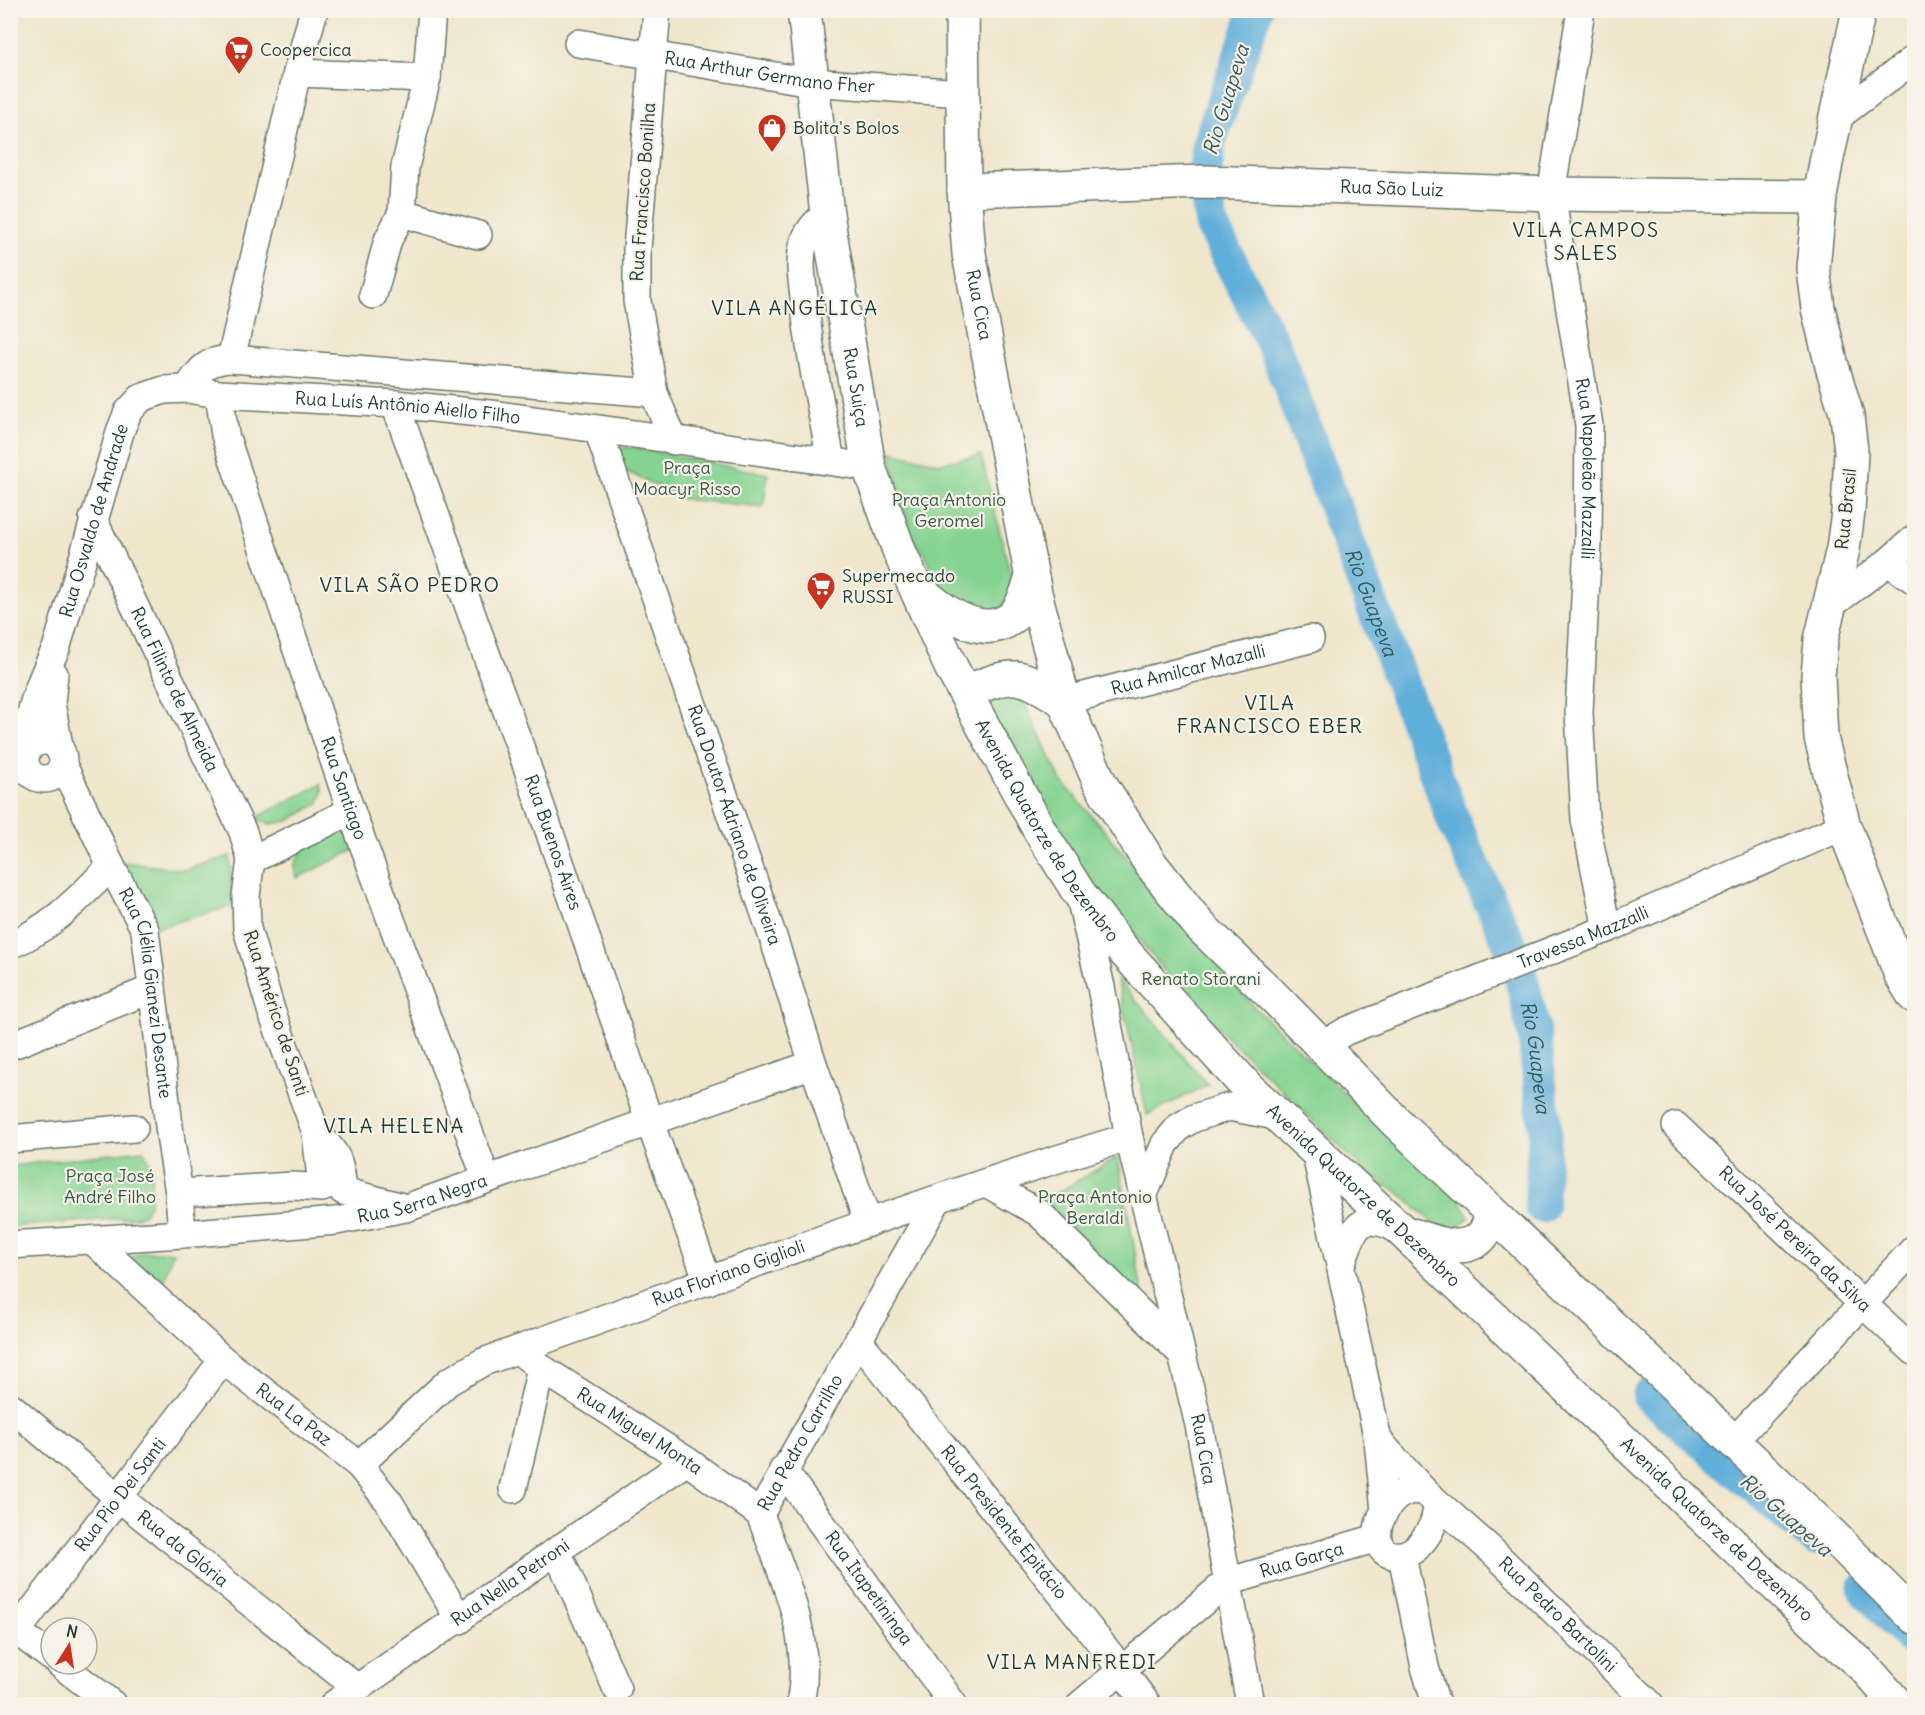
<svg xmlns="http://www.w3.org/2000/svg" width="1925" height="1715" font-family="Delius,sans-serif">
  <rect width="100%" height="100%" fill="#f7f3e8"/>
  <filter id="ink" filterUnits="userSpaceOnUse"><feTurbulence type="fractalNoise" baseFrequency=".0167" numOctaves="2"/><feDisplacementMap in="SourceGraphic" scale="12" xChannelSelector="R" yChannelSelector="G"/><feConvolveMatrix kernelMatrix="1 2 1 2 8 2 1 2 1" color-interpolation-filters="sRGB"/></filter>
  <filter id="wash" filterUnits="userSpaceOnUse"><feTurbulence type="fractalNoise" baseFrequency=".008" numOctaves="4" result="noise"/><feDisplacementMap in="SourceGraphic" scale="24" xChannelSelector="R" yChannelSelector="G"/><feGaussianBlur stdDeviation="1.35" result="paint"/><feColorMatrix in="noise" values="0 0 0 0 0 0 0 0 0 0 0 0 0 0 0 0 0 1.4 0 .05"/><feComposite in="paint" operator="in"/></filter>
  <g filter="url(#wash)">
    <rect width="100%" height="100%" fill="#f0e6cc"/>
    <path fill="#85d391" stroke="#528862" stroke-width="1.5" d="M630,447L768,474L763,507L683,499L613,465V455L619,449Z
      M890,452L941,463L981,455L1011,577L1010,593L1001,609L976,612L951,598L936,585L926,555L911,538Z
      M1006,688L1021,696L1061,780L1255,1008L1413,1158L1460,1199L1469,1218L1455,1229L1434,1223L1392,1187L1383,1185L1370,1176L1185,996L1071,856L989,716L992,697Z
      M321,784L323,793L318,804L288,821L271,824L254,819Z
      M344,819L359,848L297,878C284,852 327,832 344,819Z
      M230,856L233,906L151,929L114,861L184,870Z
      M1117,978L1208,1085L1147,1115Z
      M143,1150L152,1166L150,1203L144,1214L136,1217L11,1227V1166Z
      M1118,1157L1144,1302L1045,1200Z
      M173,1252L158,1296L128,1261C139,1249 158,1252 173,1252Z"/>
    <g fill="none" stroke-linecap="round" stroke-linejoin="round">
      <g stroke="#61aeda" stroke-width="34">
        <path id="s1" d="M1256,10L1209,143L1204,182L1212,226L1275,348L1456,827L1517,960L1534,1032L1545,1127L1541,1206"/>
        <path d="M1649,1396L1815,1539"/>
        <path d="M1865,1589L1914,1642"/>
      </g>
    </g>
  </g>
  <g filter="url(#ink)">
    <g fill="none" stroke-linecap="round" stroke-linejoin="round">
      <g stroke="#687869" stroke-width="30">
        <g id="minor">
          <path d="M314,10L297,73L231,359L654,393"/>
          <path d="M432,10L427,78L405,167L402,213L478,235"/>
          <path d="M657,10L637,249V301L654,393L674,441"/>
          <path id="s2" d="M1581,10L1551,194L1589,425L1588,542L1579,712L1585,819L1607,929"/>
          <path id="s3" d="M578,43L811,82L962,93"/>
          <path d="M297,73L427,78"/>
          <path d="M1835,119L1914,59"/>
          <path d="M827,214C815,222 807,232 803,246C799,263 802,280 804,297C809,352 821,407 831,461"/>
          <path d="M373,295L388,240L402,213"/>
          <path d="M187,389C200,370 206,360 231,359"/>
          <path id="s4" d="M219,394L225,435L351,811L486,1178"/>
          <path id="s5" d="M395,404L523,755L650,1123L708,1281"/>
          <path id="s6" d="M598,430L774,940L813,1064L868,1223"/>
          <path id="s7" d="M93,519L243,832L251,860"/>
          <path d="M1888,562L1914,580"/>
          <path d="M1827,608L1888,562L1914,539"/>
          <path d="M54,674L51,703L60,751"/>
          <path id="s8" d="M1064,701L1310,639"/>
          <circle cx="44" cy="760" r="19"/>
          <path id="s9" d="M28,750C23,722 43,674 56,649L121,429L128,412L141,398L164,390L187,389L219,394L395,404L499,415L869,467"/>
          <path id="s10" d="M63,765L111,866L145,930L171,1142L179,1193L182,1234"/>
          <path id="s11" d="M1080,897L1101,987L1129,1137L1199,1425L1250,1704"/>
          <path d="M10,945C53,927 79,898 111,866"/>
          <path d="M10,1046L152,989"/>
          <path id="s12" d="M1321,1046L1346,1031L1607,929L1844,826"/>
          <path id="s13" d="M1676,1126L1864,1305L1914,1351"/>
          <path d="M316,1132C338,1156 340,1158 343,1191L399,1206"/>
          <path d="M10,1139L134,1128"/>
          <path d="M1315,1150L1378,1440L1385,1511"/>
          <path d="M986,1183L1039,1213L1180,1352"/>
          <path d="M179,1193L293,1186L322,1188L316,1132L271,1010L247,929L246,896L251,860L351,811"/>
          <path d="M1144,1194L1165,1144L1179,1127L1194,1118L1229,1107L1276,1116"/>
          <path id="s14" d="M92,1240L223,1360L359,1465L389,1502L460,1620"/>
          <path id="s15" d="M10,1245L182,1234L336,1221L406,1208L813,1064"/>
          <path d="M1341,1265C1355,1226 1357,1210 1401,1230"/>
          <path id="s16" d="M859,1341L1111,1656L1147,1704"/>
          <path id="s17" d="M518,1350L541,1368L687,1461L760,1514"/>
          <path id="s18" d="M10,1406L118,1497L357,1688"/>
          <path d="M1378,1440L1424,1491"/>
          <path d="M1733,1442L1914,1249"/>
          <path id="s19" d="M359,1465L448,1382L483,1362C698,1286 911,1202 1129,1137"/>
          <path id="s20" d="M783,1470L953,1704"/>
          <path d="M513,1489L541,1368"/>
          <path id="s21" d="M1437,1505C1436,1522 1430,1534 1418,1546C1406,1559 1381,1560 1378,1539C1375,1521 1391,1495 1409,1491C1414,1490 1419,1491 1424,1491L1490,1549L1650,1704"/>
          <path d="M557,1551L617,1689"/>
          <path d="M1402,1556L1425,1667L1436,1704"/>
          <path d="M10,1626L51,1657"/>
          <path id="s22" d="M17,1631L223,1360"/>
          <path d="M60,1664L112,1704"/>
          <path id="s23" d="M334,1704L687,1461"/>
          <path id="s24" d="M800,1704C814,1639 782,1574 760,1514L938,1199"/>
          <path id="s25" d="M1081,1704L1227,1582L1377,1538"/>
        </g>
      </g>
      <g stroke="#687869" stroke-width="36">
        <g id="major">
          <path id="s26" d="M804,10L827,214L869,467L900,553L951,667L1040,831L1079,893L1124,951L1247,1087L1402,1231L1831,1638L1865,1668L1897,1704"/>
          <path id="s27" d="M962,10L964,190L969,254L1035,593L1064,701L1100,783L1150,863L1199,925L1274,997L1396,1122L1831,1534L1914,1617"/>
          <path d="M1859,10L1826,163L1820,197L1813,268L1818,308L1832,366L1847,416L1851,451L1848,512L1843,549L1821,640L1818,676L1821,738L1844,826L1901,975L1914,996"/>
          <path id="s28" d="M964,190L1204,182L1551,194L1820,197"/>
          <path d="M917,588C939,608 979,641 1010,619C1022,611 1027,591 1032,578"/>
          <path d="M966,692C1017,671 1018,673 1064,701"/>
          <path d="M1409,1234C1432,1241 1462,1256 1482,1236C1487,1230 1490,1221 1493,1214"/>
        </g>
      </g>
      <use href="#minor" stroke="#fff" stroke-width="27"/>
      <use href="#major" stroke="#fff" stroke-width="33"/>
    </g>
  </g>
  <defs>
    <g id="supermarket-pin" transform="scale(1.5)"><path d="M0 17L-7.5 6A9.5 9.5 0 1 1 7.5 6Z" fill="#c8321e" stroke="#f7f3e8"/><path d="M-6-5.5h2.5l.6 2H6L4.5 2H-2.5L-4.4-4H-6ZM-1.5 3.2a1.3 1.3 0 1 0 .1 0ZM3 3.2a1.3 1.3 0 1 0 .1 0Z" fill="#fff"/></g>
    <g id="shop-pin" transform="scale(1.5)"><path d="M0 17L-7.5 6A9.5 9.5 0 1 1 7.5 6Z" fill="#c8321e" stroke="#f7f3e8"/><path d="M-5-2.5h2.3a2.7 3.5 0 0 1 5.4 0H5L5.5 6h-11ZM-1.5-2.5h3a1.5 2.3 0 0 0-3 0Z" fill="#fff"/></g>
  </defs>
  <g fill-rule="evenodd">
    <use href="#supermarket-pin" x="239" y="50"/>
    <use href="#shop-pin" x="772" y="128"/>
    <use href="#supermarket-pin" x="821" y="586"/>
  </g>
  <g text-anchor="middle" stroke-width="4.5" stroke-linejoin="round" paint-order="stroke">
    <g font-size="18" fill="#1f3d34" stroke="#f7f3e8" text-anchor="start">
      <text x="260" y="56">Coopercica</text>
      <text x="793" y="134">Bolita's Bolos</text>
      <text x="842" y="582">Supermecado<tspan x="842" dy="21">RUSSI</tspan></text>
    </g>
    <g font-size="18" fill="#1f3d34" stroke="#f7f3e8">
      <text dy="6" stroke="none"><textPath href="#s3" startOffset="194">Rua Arthur Germano Fher</textPath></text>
      <text dy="6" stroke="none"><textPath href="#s28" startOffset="428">Rua São Luiz</textPath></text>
      <text transform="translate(643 192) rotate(-86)" y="6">Rua Francisco Bonilha</text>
      <text dy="6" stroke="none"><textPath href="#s27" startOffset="296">Rua Cica</textPath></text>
      <text dy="6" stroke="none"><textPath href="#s26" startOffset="381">Rua Suiça</textPath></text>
      <text dy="6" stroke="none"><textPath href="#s9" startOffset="642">Rua Luís Antônio Aiello Filho</textPath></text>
      <text dy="6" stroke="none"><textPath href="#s2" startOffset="464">Rua Napoleão Mazzalli</textPath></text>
      <text transform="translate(1846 509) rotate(-84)" y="6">Rua Brasil</text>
      <text dy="6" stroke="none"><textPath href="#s9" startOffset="240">Rua Osvaldo de Andrade</textPath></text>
      <text dy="6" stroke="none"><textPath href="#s8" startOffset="128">Rua Amilcar Mazalli</textPath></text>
      <text dy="6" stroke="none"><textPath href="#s7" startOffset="189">Rua Filinto de Almeida</textPath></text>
      <text dy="6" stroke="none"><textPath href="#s4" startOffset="414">Rua Santiago</textPath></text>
      <text dy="6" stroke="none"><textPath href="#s6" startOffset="418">Rua Doutor Adriano de Oliveira</textPath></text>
      <text dy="6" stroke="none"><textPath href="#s26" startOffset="868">Avenida Quatorze de Dezembro</textPath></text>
      <text dy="6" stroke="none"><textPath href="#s5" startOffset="466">Rua Buenos Aires</textPath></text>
      <text dy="6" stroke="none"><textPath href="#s12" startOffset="284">Travessa Mazzalli</textPath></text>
      <text dy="6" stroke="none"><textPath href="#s10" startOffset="246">Rua Clélia Gianezi Desante</textPath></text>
      <text transform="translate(276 1013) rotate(72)" y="6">Rua Américo de Santi</text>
      <text dy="6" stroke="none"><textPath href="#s26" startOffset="1354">Avenida Quatorze de Dezembro</textPath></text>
      <text dy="6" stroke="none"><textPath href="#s15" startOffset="416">Rua Serra Negra</textPath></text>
      <text dy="6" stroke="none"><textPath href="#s13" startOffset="164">Rua José Pereira da Silva</textPath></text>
      <text dy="6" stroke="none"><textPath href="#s19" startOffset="423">Rua Floriano Giglioli</textPath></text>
      <text dy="6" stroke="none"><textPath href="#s14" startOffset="267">Rua La Paz</textPath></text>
      <text dy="6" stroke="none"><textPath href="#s17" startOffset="146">Rua Miguel Monta</textPath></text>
      <text dy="6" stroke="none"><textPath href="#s24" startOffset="279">Rua Pedro Carrilho</textPath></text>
      <text dy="6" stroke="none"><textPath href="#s11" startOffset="566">Rua Cica</textPath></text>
      <text dy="6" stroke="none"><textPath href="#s22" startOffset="171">Rua Pio Dei Santi</textPath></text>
      <text dy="6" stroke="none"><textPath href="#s16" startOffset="232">Rua Presidente Epitácio</textPath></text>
      <text dy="6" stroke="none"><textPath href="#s26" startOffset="1840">Avenida Quatorze de Dezembro</textPath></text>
      <text dy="6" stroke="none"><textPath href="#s18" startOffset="224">Rua da Glória</textPath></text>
      <text dy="6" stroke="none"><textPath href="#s25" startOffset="268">Rua Garça</textPath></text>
      <text dy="6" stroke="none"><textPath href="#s23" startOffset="214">Rua Nella Petroni</textPath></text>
      <text dy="6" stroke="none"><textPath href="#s20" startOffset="146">Rua Itapetininga</textPath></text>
      <text dy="6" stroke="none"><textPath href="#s21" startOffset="356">Rua Pedro Bartolini</textPath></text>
    </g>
    <g font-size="18" fill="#335b47" stroke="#f7f3e8">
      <text x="687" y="474">Praça<tspan x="687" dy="21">Moacyr Risso</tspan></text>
      <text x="949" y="506">Praça Antonio<tspan x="949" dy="21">Geromel</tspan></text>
      <text x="1201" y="985">Renato Storani</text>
      <text x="110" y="1182">Praça José<tspan x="110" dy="21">André Filho</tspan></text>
      <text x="1095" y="1203">Praça Antonio<tspan x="1095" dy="21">Beraldi</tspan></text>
    </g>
    <g font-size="20" font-style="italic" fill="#30595e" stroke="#f7f3e8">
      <text transform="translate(1226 100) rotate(-73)" y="7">Rio Guapeva</text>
      <text dy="7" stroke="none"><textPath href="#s1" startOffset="634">Rio Guapeva</textPath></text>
      <text dy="7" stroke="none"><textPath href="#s1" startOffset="1120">Rio Guapeva</textPath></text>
      <text transform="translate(1786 1515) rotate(41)" y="7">Rio Guapeva</text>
    </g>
    <g font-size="20" letter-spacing="1.5" fill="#1f3d34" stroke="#f7f3e8">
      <text x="1586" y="237">VILA CAMPOS<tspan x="1586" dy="23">SALES</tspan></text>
      <text x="795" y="315">VILA ANGÉLICA</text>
      <text x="410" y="592">VILA SÃO PEDRO</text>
      <text x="1270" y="710">VILA<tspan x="1270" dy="23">FRANCISCO EBER</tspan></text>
      <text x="394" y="1133">VILA HELENA</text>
      <text x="1072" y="1669">VILA MANFREDI</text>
    </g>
  </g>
  <rect width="1925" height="1715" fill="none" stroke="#f7f3e8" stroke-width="36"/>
  <g transform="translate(69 1646) rotate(12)"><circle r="28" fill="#f7f3e8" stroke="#a1aaa0" stroke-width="1.5"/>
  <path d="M0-4.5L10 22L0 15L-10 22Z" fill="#c8321e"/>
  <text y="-9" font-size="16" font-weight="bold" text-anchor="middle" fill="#1f3d34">N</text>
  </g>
</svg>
